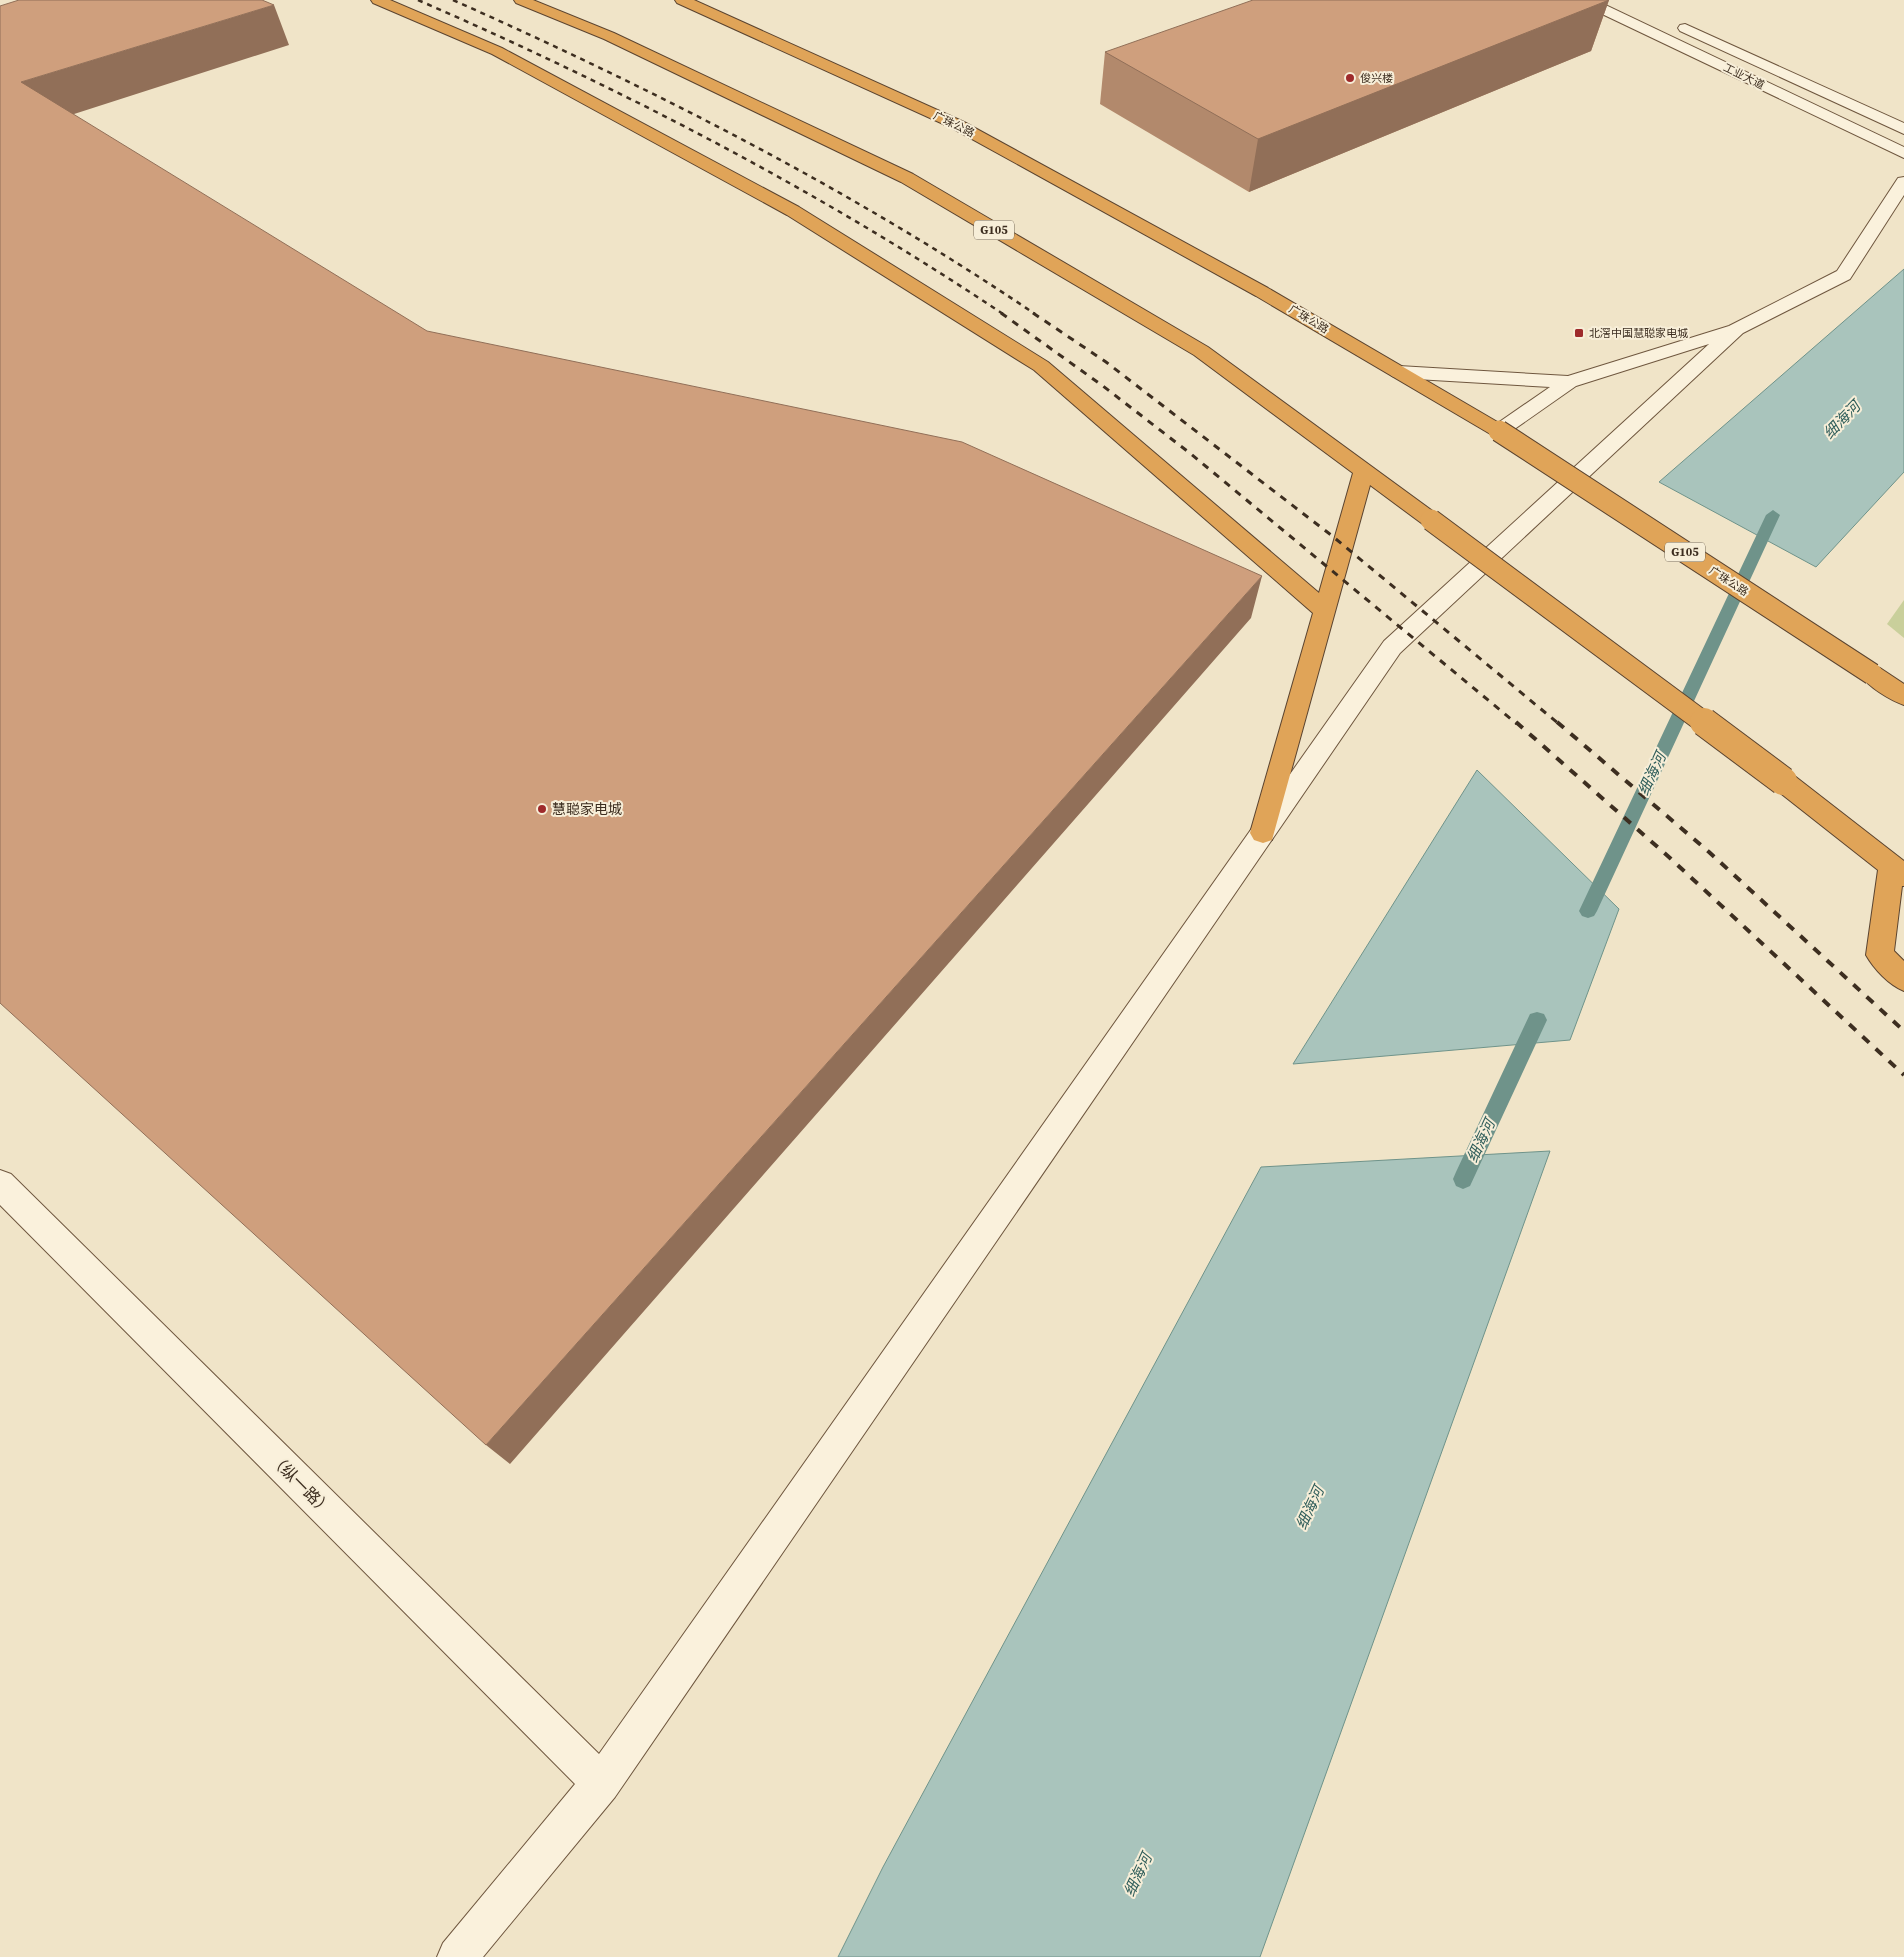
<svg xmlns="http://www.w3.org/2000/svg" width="1904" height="1957" font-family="'Source Serif 4','Noto Sans SC',serif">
  <rect width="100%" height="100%" fill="#f0e4c8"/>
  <path fill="#c9cf9b" d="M1904,600V638L1887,624Z"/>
  <path fill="#a9c4bc" stroke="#6f938a" d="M1904,269V472L1816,567L1659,482Z
    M1477,770L1619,909L1570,1040L1293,1064Z
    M1550,1151L1260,1957H838L883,1867L1261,1167Z"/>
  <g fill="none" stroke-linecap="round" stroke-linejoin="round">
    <path fill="#6f938a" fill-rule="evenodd" d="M1773,510L1780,515L1597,911L1594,916L1588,918L1582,916L1579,911L1766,515Z
      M1537,1012L1544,1014L1547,1020L1470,1186L1463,1189L1456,1186L1453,1179L1456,1172L1530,1014Z"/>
    <g stroke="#6f573f" stroke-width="2">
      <path id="secondary" d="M1577,0H1595L1904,147V158L1579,3Z
        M1685,24L1904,123V134L1680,31L1678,28L1680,25Z
        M1904,177V195L1850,279L1743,333L1400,653L615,1797L483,1957H437L443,1943L575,1784L0,1205V1170L11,1174L599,1754L1384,641L1709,344L1576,386L1506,435L1499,437L1492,435L1489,431L1492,427L1550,387L1399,378L1392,376L1389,372L1392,368L1399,366L1568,376L1729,326L1837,271L1898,178Z"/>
    </g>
    <g stroke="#5b4430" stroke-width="2">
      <path id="highway" d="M371,0H390L502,48L799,207L1048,362L1319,593L1353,473L1194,355L901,182L604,39L516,3L514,0H533L614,33L913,174L1208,347L1438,515L1442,520L1438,525L1431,527L1424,525L1370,485L1272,840L1263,843L1254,840L1250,833L1313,613L1034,370L787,215L492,54L373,3Z
        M675,0H694L964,122L1268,288L1506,427L1509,431L1506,435L1499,437L1492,435L1256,296L952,128L677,3Z
        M1872,666L1880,668L1904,684V705C1890,700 1868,687 1860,674L1864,668Z
        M1783,772L1792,774L1904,861V886H1902L1894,951L1904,961V991C1889,985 1874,969 1866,955L1878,870L1774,788L1771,781L1774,774Z"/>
    </g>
    <use href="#secondary" fill="#faf1dc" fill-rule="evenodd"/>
    <use href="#highway" fill="#e0a458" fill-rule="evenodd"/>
    <path stroke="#3d2e20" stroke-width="2.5" stroke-dasharray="5 5" stroke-linecap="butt" d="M418,0C622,89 818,190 1003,314
      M453,0C655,90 852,190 1035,314"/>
    <path stroke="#3d2e20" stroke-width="3" stroke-dasharray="7 7" stroke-linecap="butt" d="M1001,313L1103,386L1191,454L1517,724
      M1033,313L1106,362L1331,535L1559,724"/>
    <path stroke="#3d2e20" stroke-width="4" stroke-dasharray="9 9" stroke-linecap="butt" d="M1516,722L1670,858L1904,1075
      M1557,722L1709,852L1904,1031"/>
    <g stroke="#5b4430" stroke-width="23" stroke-linecap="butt">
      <path id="highway-bridge-far1" d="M1499,431L1872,674
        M1431,520L1706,724"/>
    </g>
    <g stroke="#5b4430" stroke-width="30" stroke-linecap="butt">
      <path id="highway-bridge" d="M1704,722L1783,781"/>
    </g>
    <use href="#highway-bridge-far1" stroke="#e0a458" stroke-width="21"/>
    <use href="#highway-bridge" stroke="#e0a458" stroke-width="28"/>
  </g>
  <path fill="#b2896c" d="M1609,0L1591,51L1249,192L1100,104L1105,52Z"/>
  <path fill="#916f58" d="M1609,0L1591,51L1249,192L1258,139Z
    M274,5L289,45L43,124L21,82Z
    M1262,576L1251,618L510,1464L486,1445Z"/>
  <path fill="#cf9f7d" stroke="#916f58" d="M19,0H262L274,5L21,82L427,331L962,442L1262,576L486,1445L0,1003V6Z
    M1253,0H1609L1258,139L1105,52Z"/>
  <g fill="#9e2a2b" stroke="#f7eed8" stroke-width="2">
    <circle cx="1350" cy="78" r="5"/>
    <rect x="1574" y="328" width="10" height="10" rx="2.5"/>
    <circle cx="542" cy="809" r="5"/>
  </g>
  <g text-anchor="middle" stroke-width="4" stroke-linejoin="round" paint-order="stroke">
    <g font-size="11" fill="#3d2e20" stroke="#f7eed8">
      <text transform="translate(1744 76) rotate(26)" y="4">工业大道</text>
      <text transform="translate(954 124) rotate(26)" y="4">广珠公路</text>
      <text transform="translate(1309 319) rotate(31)" y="4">广珠公路</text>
      <text transform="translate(1729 581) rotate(33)" y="4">广珠公路</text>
    </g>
    <g font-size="11" fill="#3d2e20" stroke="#f7eed8" text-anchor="start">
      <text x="1360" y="82">俊兴楼</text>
      <text x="1589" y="337">北滘中国慧聪家电城</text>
    </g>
    <g fill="#f7eed8" stroke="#756857" stroke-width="1">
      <rect x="974" y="220.5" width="40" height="19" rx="4"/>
      <rect x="1665" y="542.5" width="40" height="19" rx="4"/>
    </g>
    <g font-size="12" font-weight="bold" fill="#3d2e20">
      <text x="994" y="234">G105</text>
      <text x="1685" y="556">G105</text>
    </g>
    <g font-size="14" fill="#3d2e20" stroke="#f7eed8" text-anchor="start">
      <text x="552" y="814">慧聪家电城</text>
    </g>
    <g font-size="15" font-style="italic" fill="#2f5d5a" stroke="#f7eed8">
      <text transform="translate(1842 420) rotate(-46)" y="5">细海河</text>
      <text transform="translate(1652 774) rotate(-65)" y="5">细海河</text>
      <text transform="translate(1481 1141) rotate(-65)" y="5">细海河</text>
      <text transform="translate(1310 1508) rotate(-65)" y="5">细海河</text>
      <text transform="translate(1138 1875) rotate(-65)" y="5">细海河</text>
    </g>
    <g font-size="16" fill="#3d2e20" stroke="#f7eed8">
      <text transform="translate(301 1484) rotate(45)" y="6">（纵一路）</text>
    </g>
  </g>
</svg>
